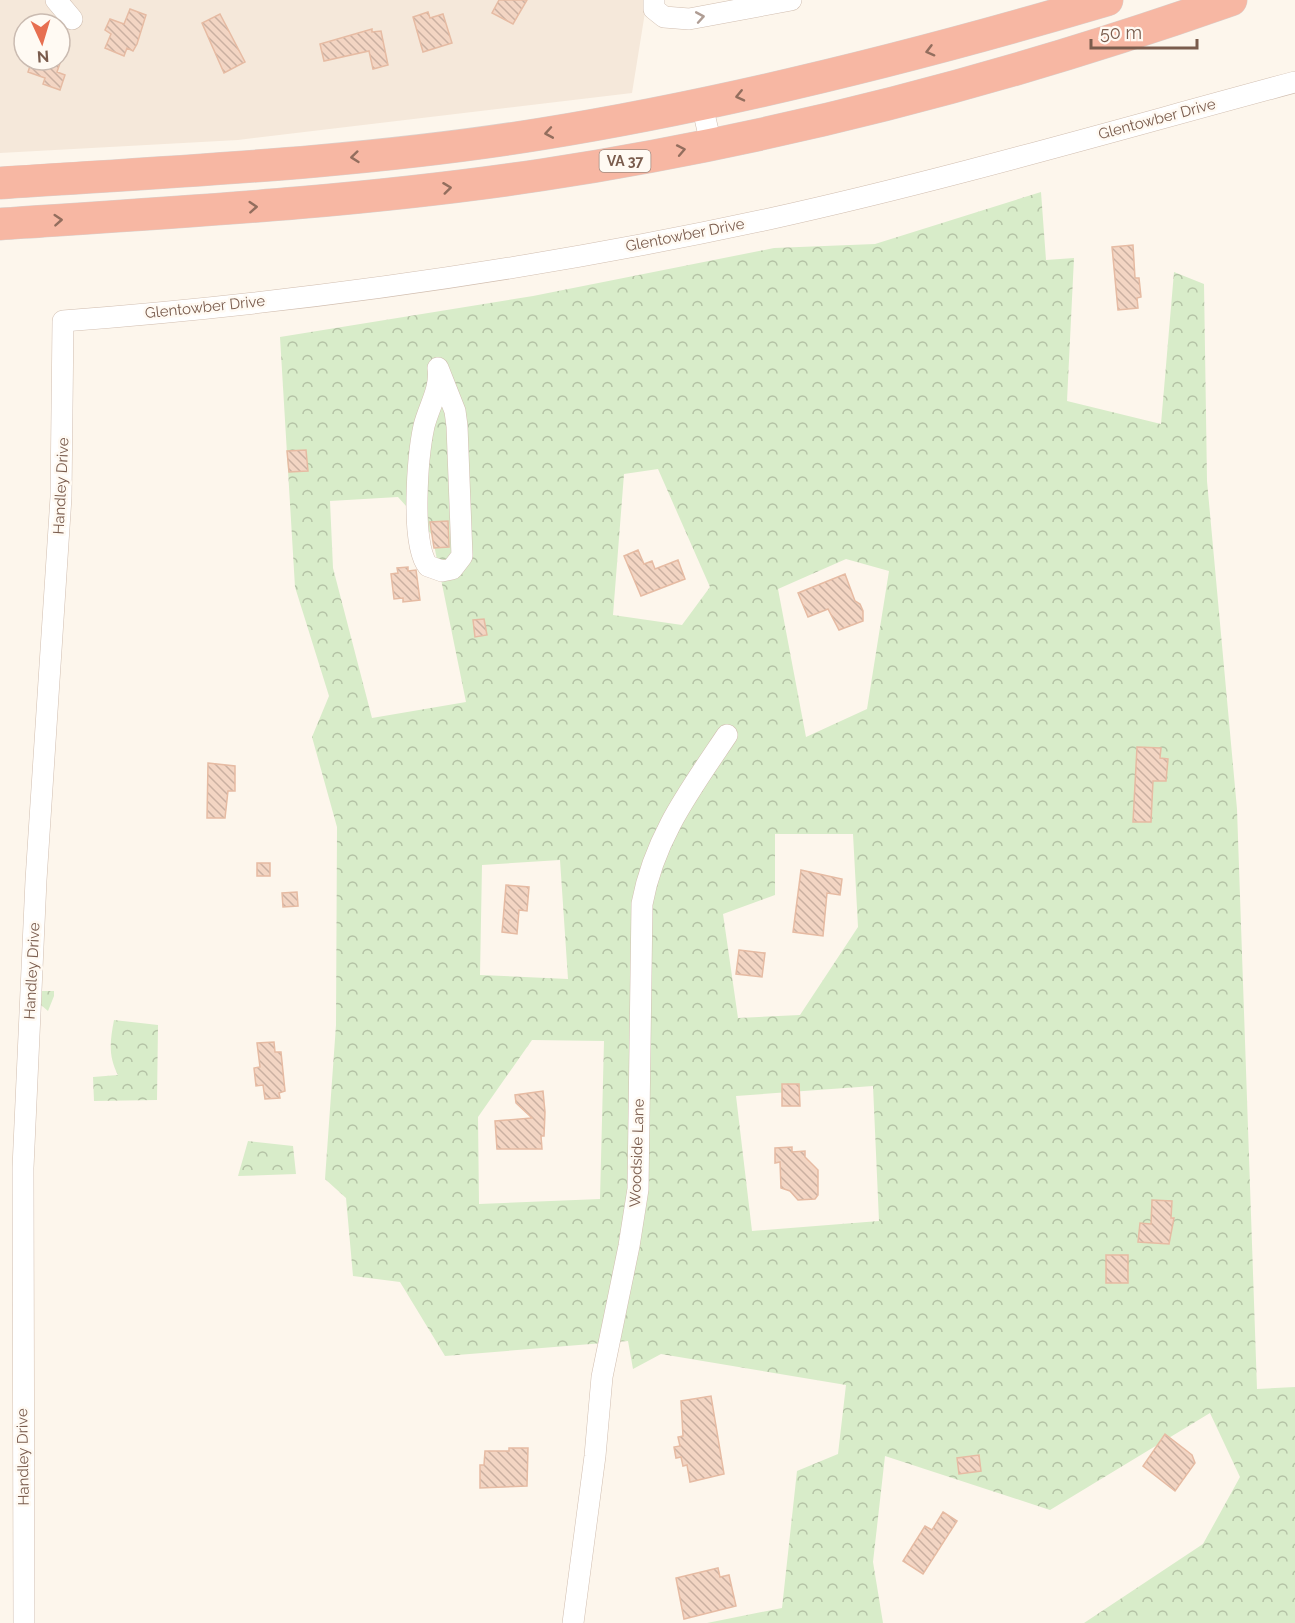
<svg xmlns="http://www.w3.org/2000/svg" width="1295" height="1623" font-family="Raleway,sans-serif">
  <defs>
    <pattern id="forest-crowns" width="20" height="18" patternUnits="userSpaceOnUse" patternTransform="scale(1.5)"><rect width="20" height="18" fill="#d8ecc9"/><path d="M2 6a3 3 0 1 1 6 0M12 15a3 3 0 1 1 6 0" fill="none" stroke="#b4c2a5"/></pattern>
    <pattern id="building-back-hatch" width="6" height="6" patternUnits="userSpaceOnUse" patternTransform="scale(1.5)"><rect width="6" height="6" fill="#f3d5c3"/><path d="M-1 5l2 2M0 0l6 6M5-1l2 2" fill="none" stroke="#cab0a1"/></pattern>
  </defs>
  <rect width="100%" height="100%" fill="#fdf6ec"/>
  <path fill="#f5e8da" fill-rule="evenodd" d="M0,0H647L632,93L238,140L0,153ZM24,24H60V60H24Z"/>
  <path fill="url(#forest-crowns)" fill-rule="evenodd" d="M1041,192L1046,260L1074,258L1067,401L1161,424L1174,272L1204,284L1207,481L1237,809L1257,1389L1295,1387V1623H1084L1203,1544L1240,1477L1210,1413L1050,1510L885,1456L873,1562L883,1623H707L782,1608L797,1471L838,1454L846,1385L661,1354L633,1369L628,1341L445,1356L400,1282L353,1276L346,1198L325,1179L336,1025L337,827L312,737L329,696L295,587L280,337L533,296L774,248L875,244ZM658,469L710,587L682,625L613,615L624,474ZM398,497L432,535L466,702L372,718L333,568L330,501ZM846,559L889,571L867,709L806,737L778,589ZM775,834H853L858,927L800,1015L738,1018L723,914L775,895ZM560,860L568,979L480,975L482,865ZM532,1040L604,1041L600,1199L479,1204L478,1117ZM873,1086L879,1221L752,1231L736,1096Z
    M42,991H54V996L48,1011L41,1005Z
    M114,1020L158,1025L157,1100L94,1101L93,1077L118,1075C108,1056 110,1041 114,1020Z
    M248,1141L293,1146L296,1174L238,1176Z"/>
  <path fill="url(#building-back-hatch)" stroke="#e6bba3" stroke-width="1.5" d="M499,0H527L513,24L492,13Z
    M130,9L146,15L137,44L133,51L127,48L124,56L105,48L111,34L105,30L110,19L124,24Z
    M428,12L430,18L443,14L452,43L423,52L413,17Z
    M220,14L245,62L224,73L202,23Z
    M372,29V32L381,31L388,65L373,69L369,51L324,61L320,44Z
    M32,60H61L57,72L65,75L60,90L43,84L45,78L28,72Z
    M1133,245L1135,278H1139L1141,297L1137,298L1138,308L1118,310L1112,247Z
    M306,450L308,471L289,472L287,451Z
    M448,521L449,547L434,548L430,522Z
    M638,550L644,564L652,561L655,569L678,560L685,579L641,596L624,556Z
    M408,567V571L416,570L420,600L403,602V598L394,599L391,574L398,573L397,568Z
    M845,574L855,601L860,604L863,611V621L839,630L828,609L808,617L798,593Z
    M484,619L487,635L475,637L473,620Z
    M1137,747L1161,748L1160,758L1168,759L1166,781H1153L1151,822H1133Z
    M208,763L235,766V791H228L225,818H207Z
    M257,863H270V876H257Z
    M801,870L842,879L840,895L827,893L823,936L793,932Z
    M506,885L529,887L527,911L519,910L517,934L502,932Z
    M297,892L298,906L283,907L282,893Z
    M739,950L765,953L762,977L736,974Z
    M274,1042L275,1052H281L285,1091L279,1093L280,1098L265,1099L263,1085L256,1086L254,1068L260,1067L257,1043Z
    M782,1084H799L800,1106H782Z
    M543,1091L545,1112L544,1136H541L542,1149H497L495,1121L532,1118L516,1103L515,1095Z
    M792,1147V1152L805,1151V1157L818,1170V1195L815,1199L798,1200L790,1191L781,1188L780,1162L775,1163V1148Z
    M1152,1200L1172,1201L1171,1218H1174L1169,1244L1138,1242L1140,1223L1151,1224Z
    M1106,1255H1128V1283H1106Z
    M711,1396L724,1474L690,1482L687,1465L683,1466L681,1457L676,1458L674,1447L680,1446L678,1437L683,1436L681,1401Z
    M1165,1434L1192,1455L1195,1463L1175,1491L1143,1466Z
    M509,1448H528L527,1486L480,1488V1465H484L485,1451H509Z
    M979,1455L981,1471L959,1474L957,1458Z
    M943,1512L957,1521L923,1574L903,1561L925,1526L932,1530Z
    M718,1568L720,1577L729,1575L736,1606L684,1619L676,1578Z"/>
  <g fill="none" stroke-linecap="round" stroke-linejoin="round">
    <g stroke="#d1beb0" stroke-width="22">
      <path id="minor" d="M56,0L72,19
        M654,0V9L664,17L689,19L791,0
        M702,105L711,144
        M438,368L455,411L457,426L462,556L452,569L442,571L428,566C410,544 418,454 424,426C429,406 441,389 438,368Z
        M24,1623L23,1168L36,880L61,497L63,321C299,303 538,269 769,219C946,180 1120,129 1295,82
        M573,1623L595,1456L602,1377L629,1246L638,1189L642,904C654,838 690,790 727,735"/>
    </g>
    <g stroke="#dad1cd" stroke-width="33">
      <path id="highway" d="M0,183C180,171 362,163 541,134C733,103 921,55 1107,0
        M0,224C181,212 361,202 541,175C776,139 1007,79 1231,0"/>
    </g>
    <use href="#minor" stroke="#fff" stroke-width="21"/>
    <use href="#highway" stroke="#f7b7a3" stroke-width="32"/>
  </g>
  <defs><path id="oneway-chevron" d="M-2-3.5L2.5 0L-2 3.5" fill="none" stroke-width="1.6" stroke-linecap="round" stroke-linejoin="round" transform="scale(1.5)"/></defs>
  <use stroke="#af9d94" href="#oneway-chevron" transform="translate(700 17) rotate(-10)"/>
  <g stroke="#936e5e">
    <use href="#oneway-chevron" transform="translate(930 51) rotate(165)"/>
    <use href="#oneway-chevron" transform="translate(740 96) rotate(167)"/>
    <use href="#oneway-chevron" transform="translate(549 133) rotate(170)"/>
    <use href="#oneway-chevron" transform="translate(681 150) rotate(-11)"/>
    <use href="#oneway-chevron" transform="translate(355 157) rotate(174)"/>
    <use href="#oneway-chevron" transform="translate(447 188) rotate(-7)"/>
    <use href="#oneway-chevron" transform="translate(253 207) rotate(-4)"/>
    <use href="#oneway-chevron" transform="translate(58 220) rotate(-4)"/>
  </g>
  <g text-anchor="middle" stroke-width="5" stroke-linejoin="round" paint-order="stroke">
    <rect fill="#fffaf3" stroke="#a28b7f" stroke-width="1.5" x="599.5" y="150" width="51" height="22" rx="4.5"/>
    <g font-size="14" font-weight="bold" fill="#7a5c4d">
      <text x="625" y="166">VA 37</text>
    </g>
    <g font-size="15" fill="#7a5c4d" stroke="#fffaf3">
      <text transform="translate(1157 119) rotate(-15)" y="5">Glentowber Drive</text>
      <text transform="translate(685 235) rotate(-11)" y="5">Glentowber Drive</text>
      <text transform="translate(205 307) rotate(-6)" y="5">Glentowber Drive</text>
      <text transform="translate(61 486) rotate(-87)" y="5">Handley Drive</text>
      <text transform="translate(32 971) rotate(-87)" y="5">Handley Drive</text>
      <text transform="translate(637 1153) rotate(-88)" y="5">Woodside Lane</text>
      <text transform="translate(23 1457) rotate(-91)" y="5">Handley Drive</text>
    </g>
  </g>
  <g transform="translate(42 42) rotate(176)"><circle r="28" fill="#fffaf3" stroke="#cabbb1" stroke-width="1.5"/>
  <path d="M0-4.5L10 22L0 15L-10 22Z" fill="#e76f51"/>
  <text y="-9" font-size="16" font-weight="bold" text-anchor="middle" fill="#7a5c4d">N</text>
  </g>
  <path d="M1091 39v9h106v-9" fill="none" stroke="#7a5c4d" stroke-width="3"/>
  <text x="1100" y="39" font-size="18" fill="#7a5c4d" stroke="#fffaf3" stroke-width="4.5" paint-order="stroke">50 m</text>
</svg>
